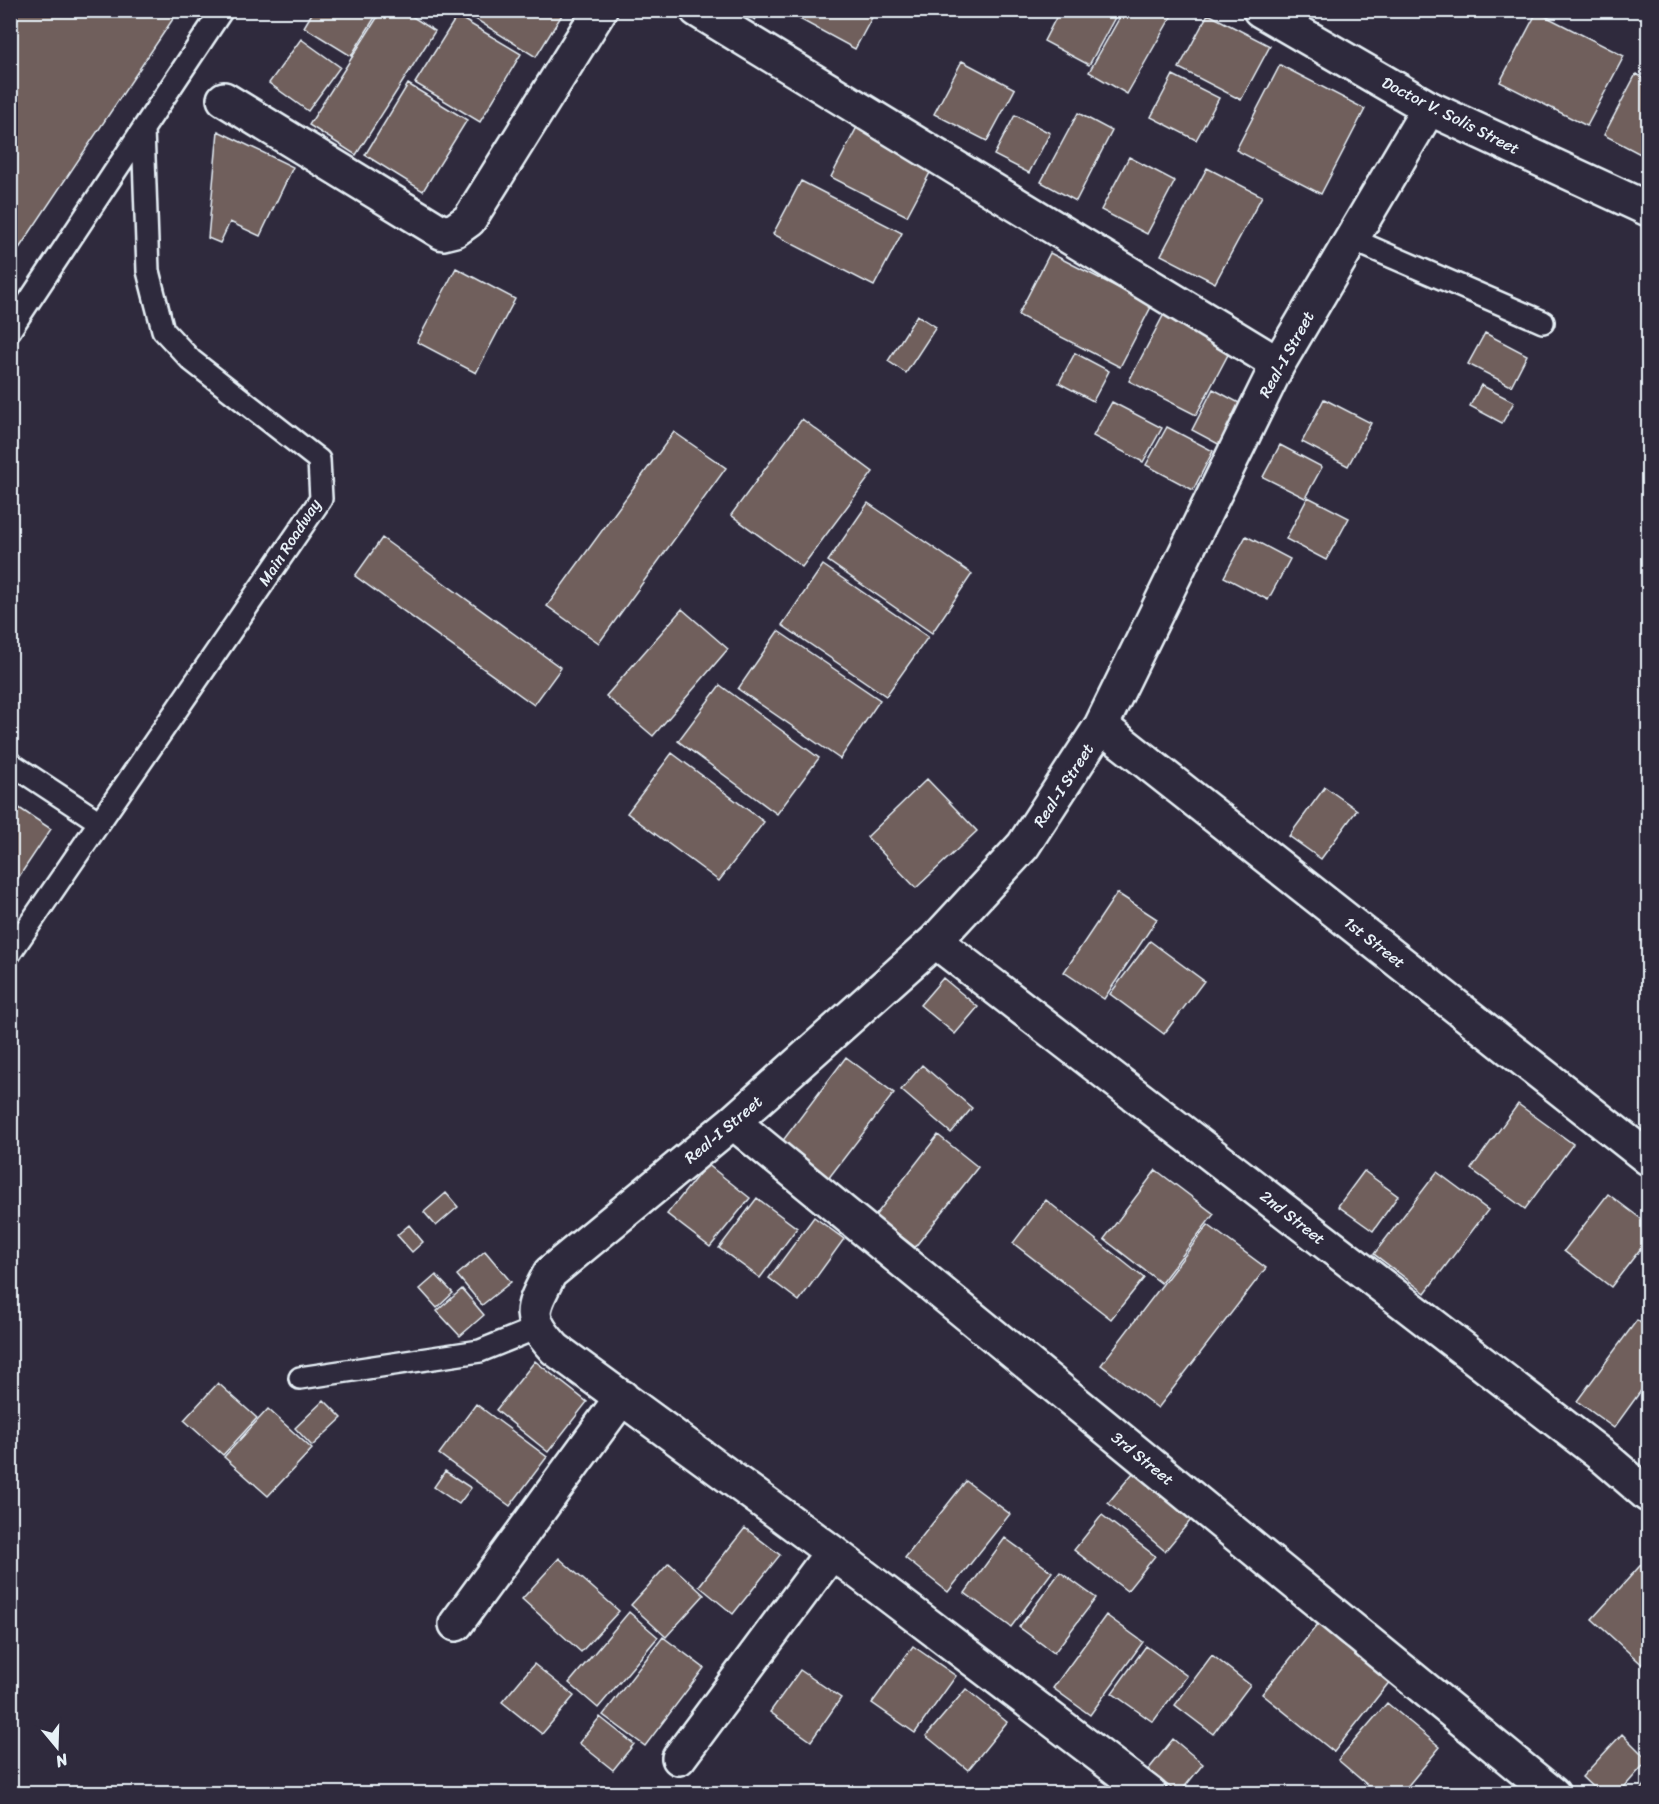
<svg xmlns="http://www.w3.org/2000/svg" width="1659" height="1804" font-family="Sriracha,sans-serif">
  <rect width="100%" height="100%" fill="#2f2a3d"/>
  <filter id="ink" filterUnits="userSpaceOnUse"><feTurbulence type="fractalNoise" baseFrequency=".0167" numOctaves="2"/><feDisplacementMap in="SourceGraphic" scale="12" xChannelSelector="R" yChannelSelector="G"/><feConvolveMatrix kernelMatrix="1 2 1 2 8 2 1 2 1" color-interpolation-filters="sRGB"/></filter>
  <g filter="url(#ink)">
    <path fill="#6f5e5c" stroke="#e8f1f8" stroke-width="1.5" d="M10,10H179L10,262Z
      M314,10H371L377,14L351,56L304,27Z
      M382,10H402L435,31L356,155L309,125Z
      M461,10H565L536,57Z
      M740,10H762L755,20Z
      M794,10H876L855,49L792,15Z
      M1060,10H1119L1089,65L1044,41Z
      M1124,10H1175L1127,94L1089,72Z
      M1537,12L1624,56L1587,126L1500,82Z
      M1208,14L1270,46L1241,100L1179,68Z
      M457,16L521,54L480,122L415,83Z
      M301,39L340,67L308,111L269,83Z
      M962,61L1015,89L987,141L934,114Z
      M1280,65L1365,109L1321,194L1236,150Z
      M1636,74L1648,80V158L1604,135Z
      M1173,75L1219,98L1196,140L1151,117Z
      M408,84L467,120L423,191L365,155Z
      M1078,113L1112,131L1076,201L1041,182Z
      M1015,115L1050,133L1029,173L994,155Z
      M857,127L933,167L907,216L831,177Z
      M218,131L293,167L260,236L230,222L220,243L208,238Z
      M1129,157L1175,181L1147,234L1101,210Z
      M1207,168L1262,196L1215,283L1161,255Z
      M801,181L902,233L874,286L773,234Z
      M1050,253L1152,305L1120,367L1018,315Z
      M456,268L515,299L476,373L417,342Z
      M1164,314L1231,349L1196,415L1129,381Z
      M917,315L936,327L906,373L888,361Z
      M1485,333L1527,355L1511,386L1468,364Z
      M1075,353L1109,371L1093,401L1059,383Z
      M1481,385L1514,402L1502,423L1470,406Z
      M1213,389L1243,405L1222,446L1192,430Z
      M1324,399L1371,423L1348,466L1302,442Z
      M1112,402L1162,428L1143,462L1093,436Z
      M802,419L873,472L802,567L731,515Z
      M1167,427L1213,451L1193,490L1146,465Z
      M674,432L726,468L599,643L547,606Z
      M1280,445L1322,467L1305,498L1263,477Z
      M1308,497L1349,518L1326,560L1286,539Z
      M868,503L972,574L932,633L828,561Z
      M1246,536L1290,559L1268,600L1224,577Z
      M382,538L561,668L534,705L355,576Z
      M823,565L928,637L886,696L782,625Z
      M682,609L728,649L653,736L606,696Z
      M778,631L880,700L840,759L738,689Z
      M720,685L819,758L777,814L678,741Z
      M672,753L764,822L719,881L627,813Z
      M927,779L977,831L916,888L867,837Z
      M1325,787L1357,810L1321,859L1289,836Z
      M10,802L51,829L10,890Z
      M1117,893L1157,919L1104,999L1064,972Z
      M1150,941L1204,981L1164,1034L1110,994Z
      M943,978L978,1007L955,1034L920,1005Z
      M846,1057L894,1093L828,1179L781,1143Z
      M922,1065L972,1108L951,1133L901,1090Z
      M1518,1104L1573,1144L1525,1209L1471,1169Z
      M938,1135L978,1167L915,1247L875,1216Z
      M707,1164L750,1198L710,1247L667,1214Z
      M1156,1170L1214,1214L1161,1283L1104,1239Z
      M1364,1171L1398,1196L1373,1231L1338,1206Z
      M1437,1172L1488,1210L1425,1293L1374,1254Z
      M446,1193L458,1207L436,1226L424,1212Z
      M1608,1194L1648,1224V1239L1611,1287L1564,1251Z
      M757,1198L797,1228L760,1278L719,1248Z
      M1046,1200L1144,1278L1111,1319L1013,1243Z
      M814,1217L844,1239L799,1301L769,1278Z
      M409,1225L423,1242L412,1252L397,1235Z
      M1208,1225L1266,1268L1158,1408L1101,1365Z
      M485,1251L511,1282L482,1305L457,1275Z
      M436,1275L453,1293L437,1308L420,1289Z
      M462,1289L484,1315L460,1336L437,1311Z
      M1637,1320L1648,1329V1381L1614,1428L1577,1401Z
      M535,1361L587,1402L548,1452L496,1410Z
      M218,1383L257,1418L223,1455L184,1420Z
      M324,1400L342,1418L312,1446L295,1428Z
      M476,1404L547,1457L510,1506L439,1454Z
      M268,1409L312,1449L268,1496L224,1457Z
      M1143,1461L1200,1509L1165,1551L1108,1503Z
      M445,1471L471,1488L459,1504L434,1487Z
      M966,1481L1010,1514L948,1592L905,1558Z
      M1102,1515L1155,1556L1127,1591L1074,1550Z
      M745,1528L780,1555L733,1614L699,1586Z
      M1005,1538L1052,1572L1011,1627L965,1593Z
      M1648,1557V1668L1647,1669L1592,1619Z
      M559,1558L619,1611L581,1652L522,1599Z
      M669,1563L704,1595L666,1637L631,1605Z
      M1060,1572L1096,1598L1054,1653L1019,1627Z
      M629,1612L658,1637L598,1708L569,1683Z
      M1326,1614L1398,1671L1334,1752L1262,1694Z
      M1106,1615L1143,1642L1090,1715L1053,1688Z
      M663,1637L704,1668L645,1746L603,1715Z
      M913,1646L956,1676L915,1733L872,1703Z
      M1146,1646L1187,1676L1153,1722L1112,1693Z
      M1212,1655L1250,1685L1213,1734L1175,1705Z
      M534,1664L574,1696L542,1734L502,1702Z
      M800,1670L841,1698L811,1741L770,1712Z
      M966,1689L1007,1722L968,1770L926,1736Z
      M1387,1703L1440,1747L1401,1794H1378L1338,1760Z
      M600,1717L634,1744L613,1770L579,1743Z
      M1622,1734L1648,1760L1618,1794H1600L1582,1777Z
      M1173,1739L1203,1764L1179,1794L1148,1770Z
      M1646,1784L1648,1794H1637Z"/>
    <g fill="none" stroke-linecap="round" stroke-linejoin="round">
      <g stroke="#e8f1f8" stroke-width="26">
        <path id="lane" d="M1351,239L1543,322
          M10,330L143,129
          M10,763L98,821
          M10,953L321,499L319,460L191,360L163,330L148,271L143,129L222,10
          M300,1378L480,1351L537,1328"/>
      </g>
      <g stroke="#e8f1f8" stroke-width="38">
        <path id="street" d="M697,10L1278,364
          M224,99L443,233L455,230L469,220L600,10
          M1101,726L1648,1158
          M935,941L1605,1458L1648,1495
          M733,1122L1553,1794
          M456,1624L622,1397
          M679,1758L832,1552
          M1150,1794L832,1552L555,1349C525,1316 531,1310 550,1273L733,1122L935,941L1023,846L1101,726L1278,364L1429,108"/>
      </g>
      <g stroke="#e8f1f8" stroke-width="38">
        <path id="secondary" d="M1260,10L1429,108L1648,209"/>
      </g>
      <use href="#lane" stroke="#2f2a3d" stroke-width="21"/>
      <use href="#street" stroke="#2f2a3d" stroke-width="33"/>
      <use href="#secondary" stroke="#2f2a3d" stroke-width="33"/>
    </g>
  </g>
  <g text-anchor="middle" stroke-width="6" stroke-linejoin="round" paint-order="stroke">
    <g font-size="16" fill="#e8f1f8" stroke="#2f2a3d">
      <text transform="translate(1451 115) rotate(27)" y="6">Doctor V. Solis Street</text>
      <text transform="translate(1286 354) rotate(-61)" y="6">Real-I Street</text>
      <text transform="translate(289 542) rotate(-57)" y="6">Main Roadway</text>
      <text transform="translate(1063 785) rotate(-57)" y="6">Real-I Street</text>
      <text transform="translate(1375 942) rotate(38)" y="6">1st Street</text>
      <text transform="translate(723 1129) rotate(-40)" y="6">Real-I Street</text>
      <text transform="translate(1293 1217) rotate(38)" y="6">2nd Street</text>
      <text transform="translate(1143 1458) rotate(39)" y="6">3rd Street</text>
    </g>
  </g>
  <rect width="1659" height="1804" fill="none" stroke="#2f2a3d" stroke-width="36"/>
  <rect x="18" y="18" width="1623" height="1768" fill="none" stroke="#e8f1f8" stroke-width="2" filter="url(#ink)"/>
  <g transform="translate(57 1747) rotate(161)" stroke="#2f2a3d" stroke-width="4.5" paint-order="stroke">
  <path d="M0-4.5L10 22L0 15L-10 22Z" fill="#e8f1f8"/>
  <text y="-9" font-size="16" font-weight="bold" text-anchor="middle" fill="#e8f1f8">N</text>
  </g>
</svg>
